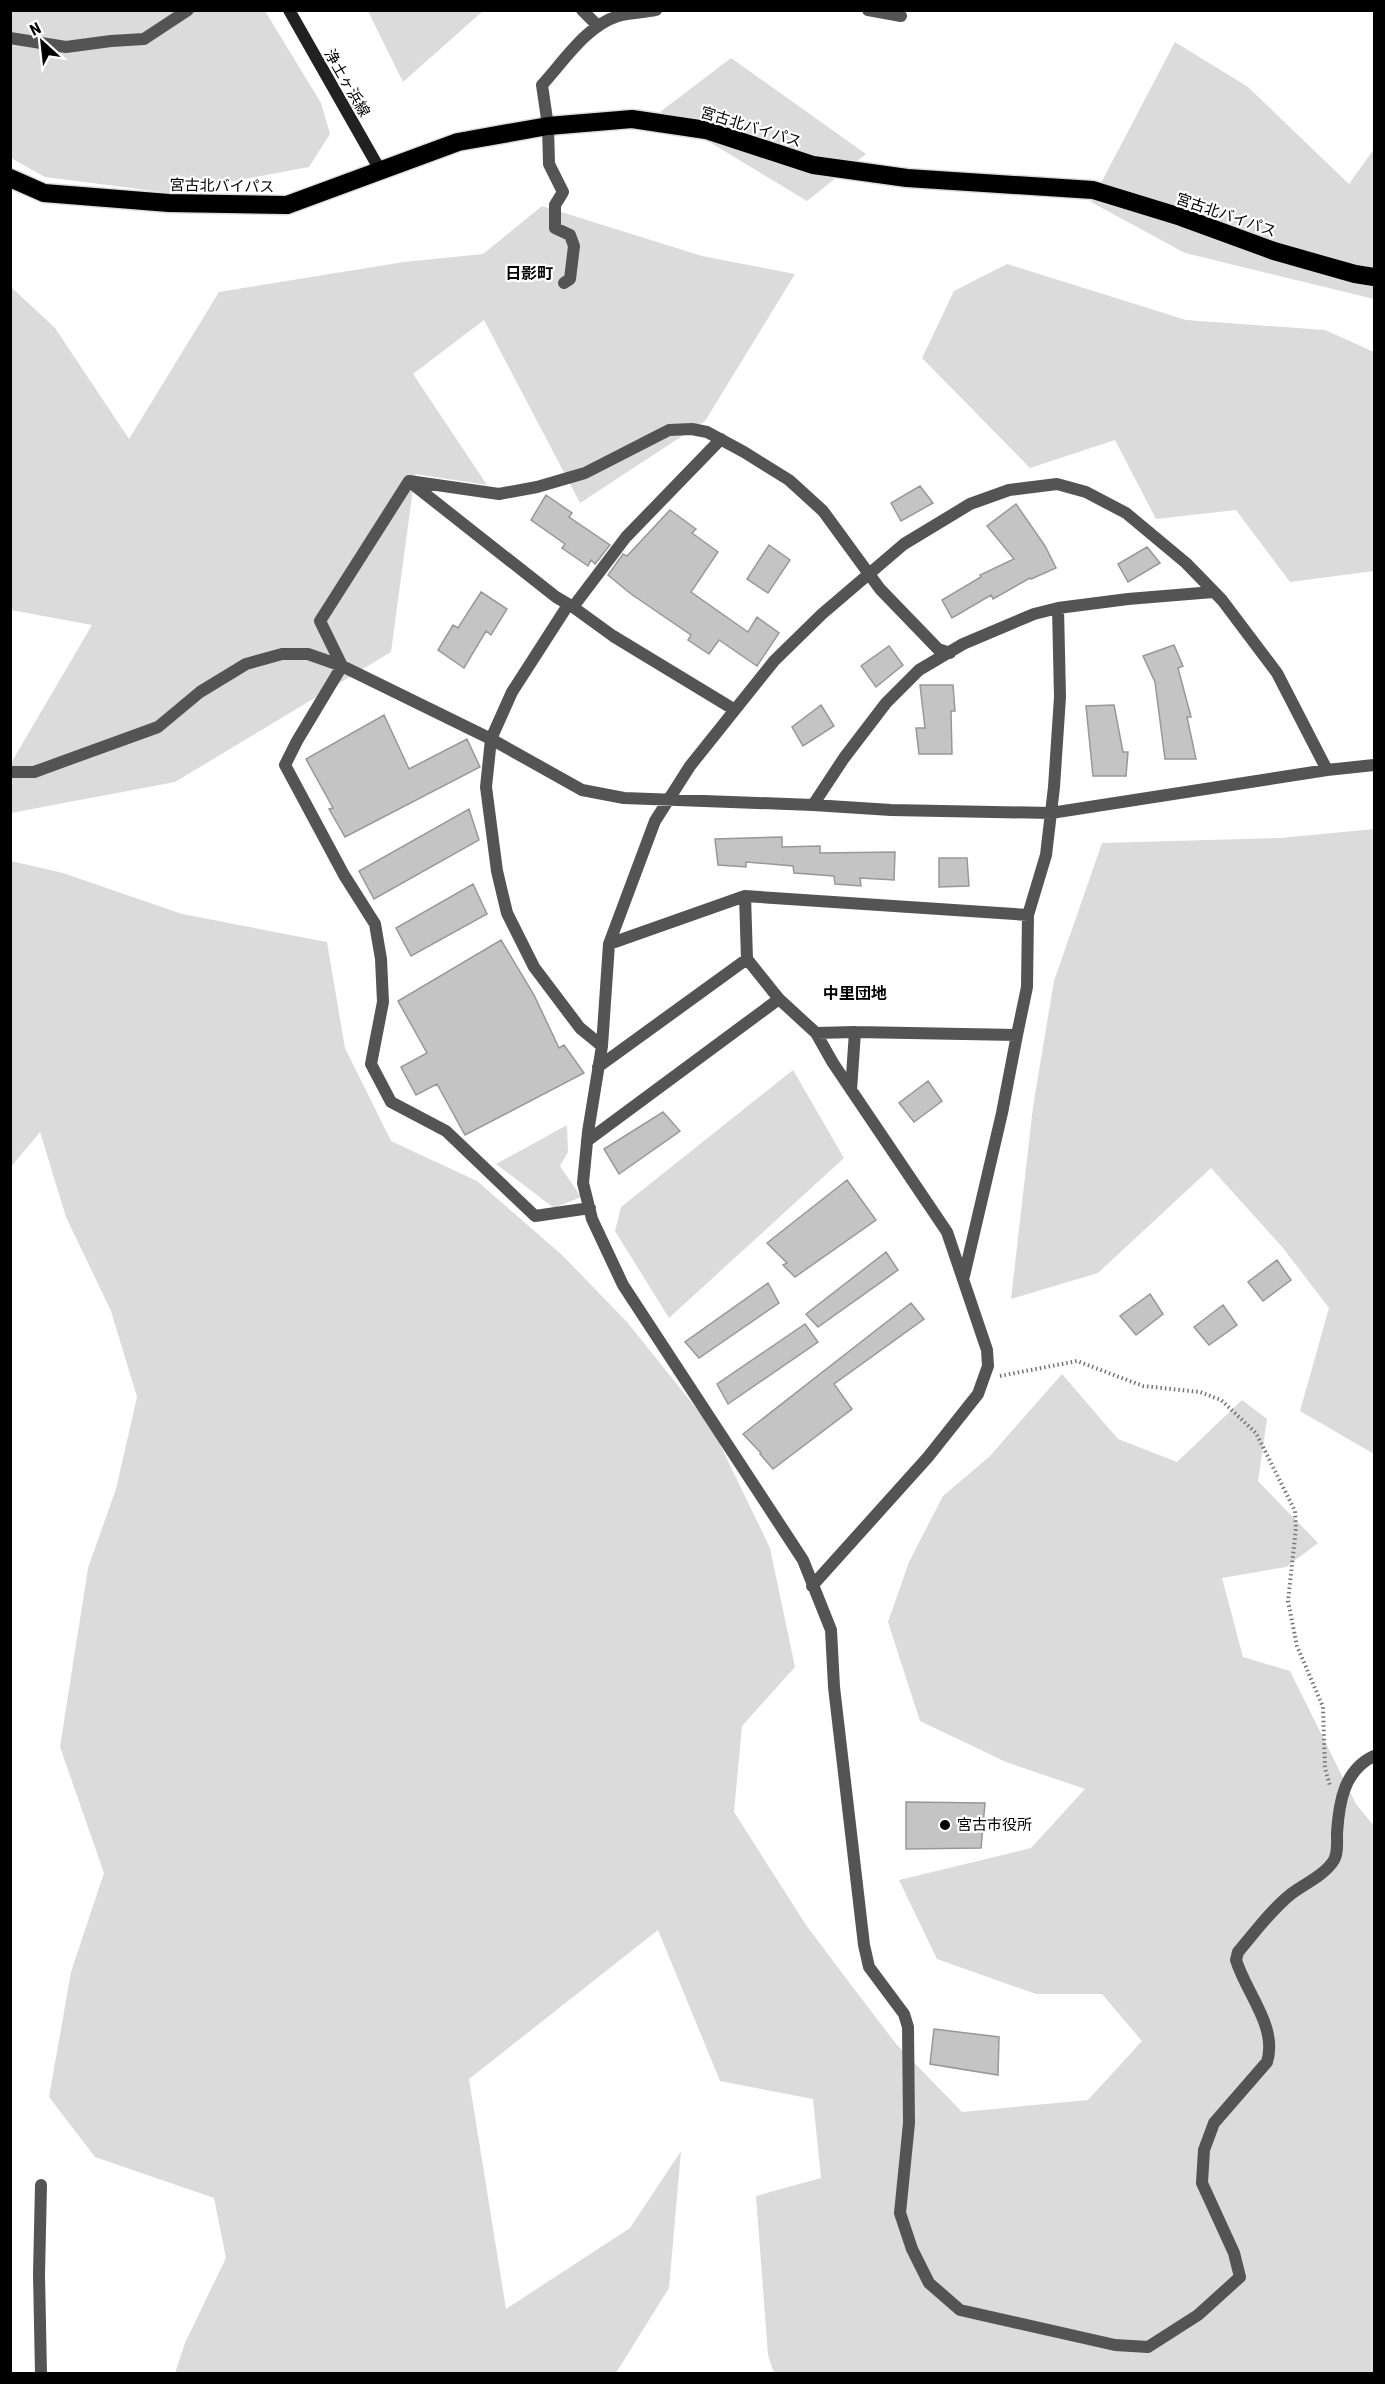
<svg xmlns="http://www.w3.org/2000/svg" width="1385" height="2384" font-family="'Roboto Condensed','Noto Sans JP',sans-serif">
  <rect width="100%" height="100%" fill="#fff"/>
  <path fill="#dbdbdb" d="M11,11H265L321,103L330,134L309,167L170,193L45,177L11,158Z
    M368,11H483L403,82Z
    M1175,42L1248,87L1349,184L1374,149V299L1185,253L1091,202Z
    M731,58L866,154L807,201L660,112Z
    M542,206L702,256L795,274L705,421L580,503L484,320L413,374L487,485L415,474L391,652L175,782L11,813V763L92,625L11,610L10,286L55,328L129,439L219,292L404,262L483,254Z
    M1007,264L1186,320L1325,330L1374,352V571L1290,582L1236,510L1156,519L1115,440L1030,468L922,358L954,291Z
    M1374,829V1454L1300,1411L1329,1308L1283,1248L1211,1168L1098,1273L1011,1299L1033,1107L1054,981L1102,843L1281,838Z
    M11,861L63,873L182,914L327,942L345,1048L391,1141L477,1181L562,1255L627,1322L712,1428L770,1548L795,1667L742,1726L734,1812L806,1925L851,1985L897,2045L962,2112L1088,2100L1142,2041L1102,1994H1036L937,1959L899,1880L1031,1848L1085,1789L1006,1762L920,1721L888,1622L909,1562L943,1496L989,1457L1062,1374L1118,1439L1177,1462L1242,1400L1267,1419L1258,1481L1318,1543L1286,1567L1222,1578L1243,1657L1290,1671L1356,1804L1374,1826V2373H774L768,2355L756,2196L821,2178L813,2099L720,2081L658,1930L469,2079L506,2309L630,2228L681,2151L669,2288L616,2373H175L185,2343L226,2258L214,2198L95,2157L49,2097L71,1972L104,1873L60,1747L88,1568L116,1489L137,1397L111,1311L66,1217L40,1132L11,1167Z
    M793,1070L844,1158L669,1318L615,1231L621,1207Z
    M567,1125L568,1152L560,1166L581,1197L554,1208L496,1164Z"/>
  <path fill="#c4c4c4" stroke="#989898" stroke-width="1.5" d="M920,486L933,503L901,521L891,503Z
    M546,495L572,513L569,517L610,545L595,564L591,560L588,566L562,548L565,544L531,520Z
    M1016,504L1045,546L1056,568L1031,579L1030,578L993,599L991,595L952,618L942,600L981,577L980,575L1014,559L987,526Z
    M670,510L696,529L692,533L718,552L691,592L748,632L757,617L779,633L757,666L719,640L709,654L688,640L691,635L631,594L608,575L623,554L627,556Z
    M769,545L790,560L768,593L747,579Z
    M1147,547L1160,563L1128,582L1118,564Z
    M481,592L507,609L491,635L486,631L464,668L438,650L453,625L458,628Z
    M1174,645L1183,666L1178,668L1191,717H1187L1196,759H1165L1155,682L1143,656Z
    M889,646L903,665L876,687L861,666Z
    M920,685H953L955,711H951L952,754H919L916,728H925Z
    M821,705L834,726L803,746L792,727Z
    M1114,705L1123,752H1128L1126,776H1093L1086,706Z
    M384,715L409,769L467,739L480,767L345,837L329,809L333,808L306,759Z
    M469,809L479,840L374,899L359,871Z
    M782,837V847L820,846V853L895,852L894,880L860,878L861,886L835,884L834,876L794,873L793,866L746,862V867L718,865L715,839Z
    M939,858H967L969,886L939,887Z
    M473,884L487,914L411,956L396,928Z
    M501,940L534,995L559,1048L564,1045L584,1073L465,1135L437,1084L416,1095L401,1067L427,1053L398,1001Z
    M928,1081L942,1101L914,1122L899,1103Z
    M663,1112L680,1131L619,1174L604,1149Z
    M847,1180L876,1220L795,1277L783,1265L787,1263L767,1243Z
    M886,1252L898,1270L818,1327L806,1314Z
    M1277,1260L1291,1280L1263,1301L1248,1282Z
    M768,1283L779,1303L699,1358L685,1342Z
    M1150,1294L1163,1314L1136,1335L1120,1316Z
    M911,1303L924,1319L834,1384L852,1409L773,1469L760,1454L761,1453L743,1434Z
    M1223,1305L1237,1325L1209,1345L1194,1327Z
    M805,1324L818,1342L728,1404L717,1384Z
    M906,1802L985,1803L981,1848L906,1849Z
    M934,2029L999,2037L998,2075L930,2064Z"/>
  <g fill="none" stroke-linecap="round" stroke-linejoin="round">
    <g stroke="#dbdbdb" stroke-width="21">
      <path id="highway" d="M10,178L44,193L169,203L287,205L458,142L548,126L632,119L706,130L813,165L907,178L1093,190L1181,217L1274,251L1355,274L1374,277"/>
    </g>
    <path stroke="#767676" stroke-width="4" stroke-dasharray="1.5 3" stroke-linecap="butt" d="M1000,1376L1077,1361L1143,1386L1200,1392L1221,1400L1256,1433L1295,1511L1296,1528L1288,1601L1297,1646L1323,1707L1325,1768L1330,1786"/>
    <path stroke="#545454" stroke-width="12" d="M582,10L598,26
      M868,10L901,16
      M10,38L66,47L111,41L144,39L188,10
      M564,283L570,279L574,246L570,235L555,228V205L563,192L549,164L548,126L542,85C564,61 586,26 618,16C631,12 643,13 656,10
      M409,481L320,621L342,666L297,741L285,765L344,875L375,924L381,959L383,1002L371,1064L391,1102L446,1131L535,1216L590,1208
      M409,481L499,494L537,487L585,473L669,430L692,429L707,432L744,452L789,480L823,511L880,589L938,649L950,653
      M410,482L556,597L573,607L613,636L735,710
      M568,605L512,692L491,739L486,787L497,871L507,913L534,967L580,1028L602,1046
      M573,607L626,537L721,439
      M1327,770L1277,673L1222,600L1186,563L1126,513L1086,492L1057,484L1009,490L970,504L904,544L822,614L774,661L690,766L655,821L609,944L602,1046L588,1132L583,1183L592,1219L623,1285L803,1560L831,1630L834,1687L864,1945L869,1967L904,2014L908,2027L909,2123L900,2213L912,2249L929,2283L960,2310L1115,2345L1148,2347L1198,2315L1240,2277L1234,2253L1202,2183L1204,2150L1214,2123L1267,2062C1278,2027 1246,1993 1236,1960L1238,1952C1255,1932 1271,1910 1291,1894C1304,1884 1325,1875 1334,1860C1338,1853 1337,1842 1337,1833C1339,1802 1344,1770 1374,1756
      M10,772H34L158,727L200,692L246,664L282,654H308L342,666L491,739L582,790L624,798L813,805L891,810L1051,813L1327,770L1374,765
      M813,805L844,758L886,703L919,670L963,644L1034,614L1058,608L1128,599L1213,592
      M745,896L747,959L779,999L816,1033L833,1063L947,1232L987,1350L988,1366L978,1394L928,1457L812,1586
      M609,944L745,896L1028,915
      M816,1033L855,1032L1017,1035
      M598,1067L747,959
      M851,1090L855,1032
      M587,1141L779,999
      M964,1276L1002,1113L1017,1035L1027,987L1028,915L1046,855L1054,787L1060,697L1058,608
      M41,2185L39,2274L41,2374"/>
    <path stroke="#212121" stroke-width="12" d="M289,10L380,170"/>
    <use href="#highway" stroke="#000" stroke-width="18"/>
  </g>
  <circle fill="#000" stroke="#fff" stroke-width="2" cx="945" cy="1825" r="6"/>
  <g text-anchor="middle" stroke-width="4.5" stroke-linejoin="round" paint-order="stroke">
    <g font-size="15" fill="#000" stroke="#fff">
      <text transform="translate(347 83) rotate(60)" y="5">浄土ヶ浜線</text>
      <text transform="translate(751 127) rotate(17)" y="5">宮古北バイパス</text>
      <text transform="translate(222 186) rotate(1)" y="5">宮古北バイパス</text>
      <text transform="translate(1226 215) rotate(19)" y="5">宮古北バイパス</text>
    </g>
    <g font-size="15" fill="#000" stroke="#fff" text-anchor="start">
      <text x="957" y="1830">宮古市役所</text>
    </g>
    <g font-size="16" font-weight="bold" fill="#000" stroke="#fff">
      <text x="529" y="279">日影町</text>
      <text x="855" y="999">中里団地</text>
    </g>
  </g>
  <rect width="1385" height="2384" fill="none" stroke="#000000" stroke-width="24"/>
  <g transform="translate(42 42) rotate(333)" stroke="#ffffff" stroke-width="4.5" paint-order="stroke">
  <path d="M0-4.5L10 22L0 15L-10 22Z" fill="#000000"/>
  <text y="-9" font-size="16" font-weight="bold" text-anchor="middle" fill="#000000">N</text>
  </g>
</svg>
